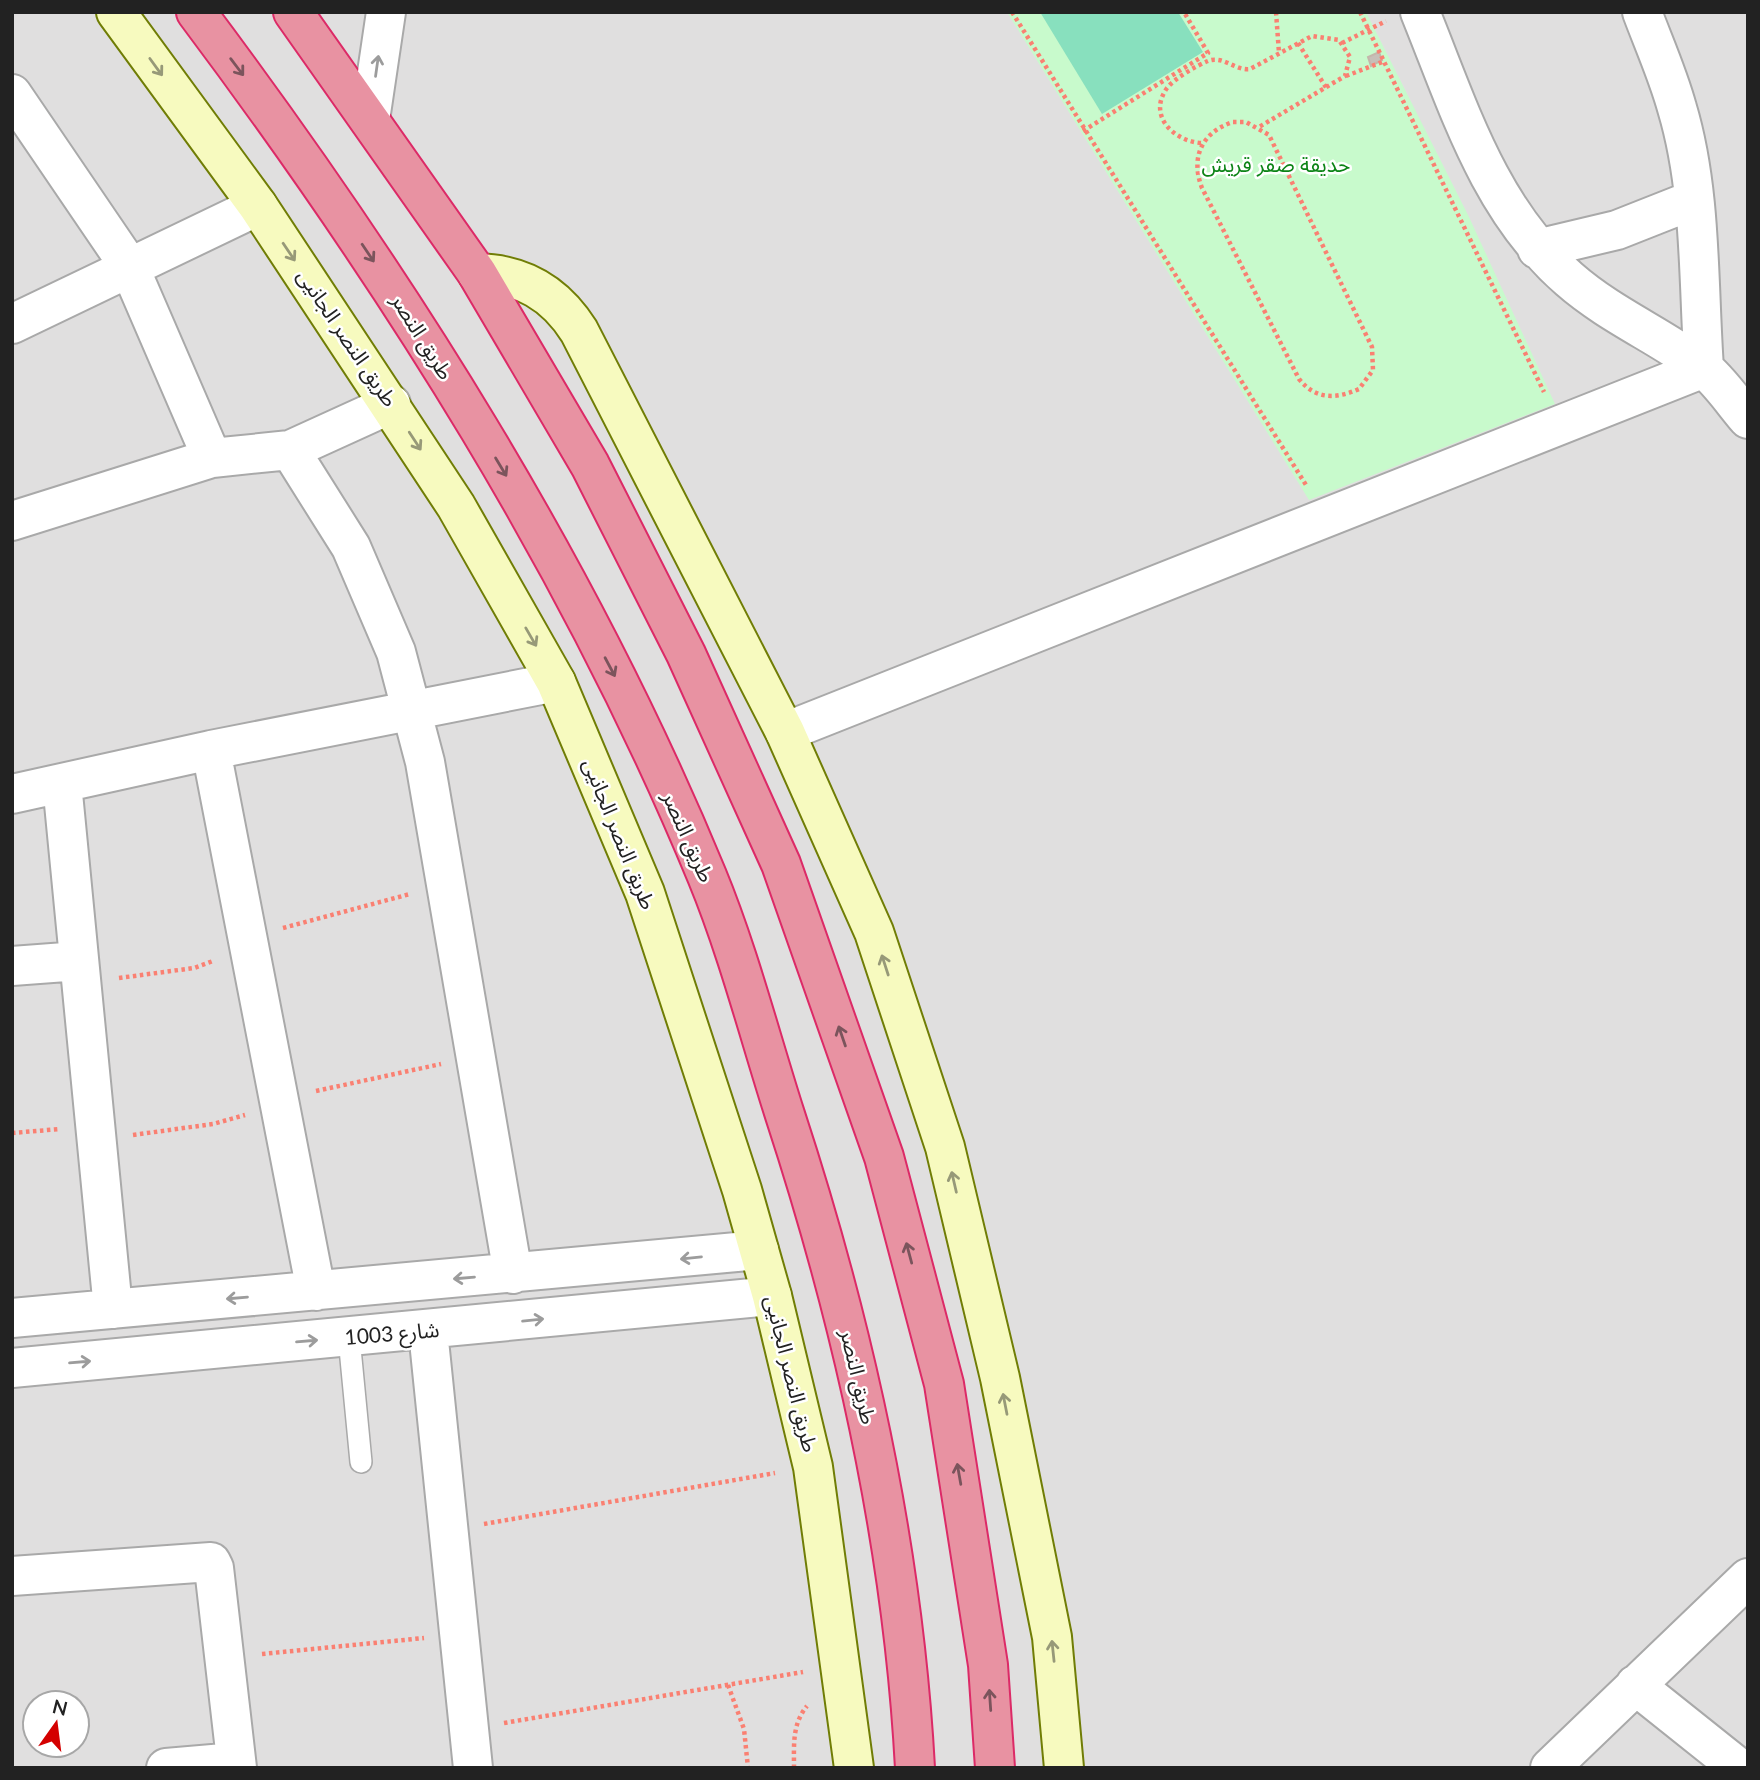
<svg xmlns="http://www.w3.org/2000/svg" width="1760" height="1780" font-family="Lato,'Noto Sans Arabic',sans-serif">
  <rect width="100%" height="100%" fill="#f2efe9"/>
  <path fill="#e0dfdf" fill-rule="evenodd" d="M12,12H1748V1768H12ZM35,1703H77V1745H35Z"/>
  <path fill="#c8facc" d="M1007,12H1366L1469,217L1555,404L1309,500Z"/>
  <path fill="#88e0be" d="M1040,12H1178L1203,52L1102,114Z"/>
  <path fill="#c7bfb8" stroke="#c4b6ab" stroke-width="2" d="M1379,52L1382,60L1371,66L1368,57Z"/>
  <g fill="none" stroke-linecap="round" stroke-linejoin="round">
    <g stroke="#a9a9a9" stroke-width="24">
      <path id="lane" d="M349,1338L361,1462"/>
    </g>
    <g stroke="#a9a9a9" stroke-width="42">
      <path id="street" d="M1420,12C1459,108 1489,209 1569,279C1610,315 1659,335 1702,367C1719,380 1734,403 1748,419
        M1642,12C1654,44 1668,75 1677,108C1702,191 1698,283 1704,368
        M12,94L129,266L212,458
        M370,120L386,12
        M1537,249L1617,230L1693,200
        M12,324L258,206
        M290,450L351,547L396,652L425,762L513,1274
        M12,521L212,458L290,450L391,404
        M785,732L1704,368
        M211,750L316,1291
        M62,783L113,1309
        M12,794L211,750L556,682
        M12,966L79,961
        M12,1318L759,1250
        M428,1331L473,1768
        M12,1368L772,1296
        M12,1576L211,1562L214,1568L237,1768
        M1635,1685L1739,1768
        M166,1768L236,1762
        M1550,1768L1748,1578"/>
    </g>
    <g stroke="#707d05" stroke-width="42">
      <path id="secondary" d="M116,12L258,206L456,506L556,682L645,893L742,1190L772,1296L813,1467L854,1768
        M477,273C522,274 555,293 579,331L785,732L874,932L945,1147L1000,1378L1052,1637L1064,1768"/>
    </g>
    <g stroke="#dc2a67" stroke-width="42">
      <path id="highway" d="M196,12C397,280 579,566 707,876C738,951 760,1037 785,1115C854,1326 903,1546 915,1768
        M293,12L477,273L590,465L686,654L781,864L884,1157L944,1384L988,1665L995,1768"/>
    </g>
    <path stroke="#fa8072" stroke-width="4.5" stroke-dasharray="3.5 3.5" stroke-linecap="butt" d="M1012,12L1306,485
      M1276,12L1279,53
      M1360,12L1544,392
      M1298,43L1327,89
      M1342,43L1386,21
      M1346,76L1385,61
      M1233,122H1246L1269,135L1372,347L1373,370L1359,389C1336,399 1316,400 1299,379L1202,188C1190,157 1202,132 1233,122Z
      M1083,131L1208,53L1184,12
      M1201,143C1174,141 1147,116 1167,88C1175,78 1196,66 1208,61C1223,55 1235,71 1250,69L1312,36L1339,40L1350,57L1345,76L1259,127
      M283,928L410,894
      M119,978L194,968L213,961
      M316,1091L441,1064
      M12,1133L60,1129
      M133,1135L213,1124L245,1115
      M484,1524L775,1473
      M262,1654L424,1638
      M728,1685L744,1729L748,1768
      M504,1723L803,1672
      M794,1768C794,1745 792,1724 807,1706"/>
    <use href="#lane" stroke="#fff" stroke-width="21"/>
    <use href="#street" stroke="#fff" stroke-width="38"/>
    <use href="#secondary" stroke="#f7fabf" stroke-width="38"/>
    <use href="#highway" stroke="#e892a2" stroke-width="38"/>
  </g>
  <defs><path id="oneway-shaft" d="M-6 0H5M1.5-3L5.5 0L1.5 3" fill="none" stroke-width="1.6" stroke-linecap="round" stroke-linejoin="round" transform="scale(1.75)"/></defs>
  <g stroke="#9c9c9c">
    <use href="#oneway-shaft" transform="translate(377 66) rotate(-82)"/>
    <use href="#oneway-shaft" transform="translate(691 1258) rotate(174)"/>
    <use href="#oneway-shaft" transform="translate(464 1278) rotate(175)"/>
    <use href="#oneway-shaft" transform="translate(237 1298) rotate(175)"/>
    <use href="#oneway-shaft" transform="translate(533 1320) rotate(-6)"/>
    <use href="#oneway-shaft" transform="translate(307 1341) rotate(-5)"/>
    <use href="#oneway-shaft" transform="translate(80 1362) rotate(-5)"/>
  </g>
  <g stroke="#979978">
    <use href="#oneway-shaft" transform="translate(156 67) rotate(54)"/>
    <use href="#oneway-shaft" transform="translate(289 252) rotate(56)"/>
    <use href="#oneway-shaft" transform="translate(415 441) rotate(57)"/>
    <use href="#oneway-shaft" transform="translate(531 637) rotate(60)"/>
    <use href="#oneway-shaft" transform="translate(885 965) rotate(-108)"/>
    <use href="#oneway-shaft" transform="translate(954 1182) rotate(-103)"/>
    <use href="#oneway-shaft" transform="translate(1005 1404) rotate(-101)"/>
    <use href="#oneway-shaft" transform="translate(1053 1651) rotate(-96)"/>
  </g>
  <g stroke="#7b545c">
    <use href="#oneway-shaft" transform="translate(237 67) rotate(53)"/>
    <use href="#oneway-shaft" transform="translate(368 253) rotate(56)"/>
    <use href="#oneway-shaft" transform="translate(501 467) rotate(59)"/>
    <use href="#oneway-shaft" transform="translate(610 667) rotate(62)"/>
    <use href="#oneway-shaft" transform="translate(842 1036) rotate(-109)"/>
    <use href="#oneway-shaft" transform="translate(909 1253) rotate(-105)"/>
    <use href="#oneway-shaft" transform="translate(959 1474) rotate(-100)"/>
    <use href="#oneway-shaft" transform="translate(990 1700) rotate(-94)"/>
  </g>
  <g text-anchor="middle" stroke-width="5" stroke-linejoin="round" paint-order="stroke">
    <g font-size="21" fill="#0c8416" stroke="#fff">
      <text x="1276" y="172">حديقة صقر قريش</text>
    </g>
    <g font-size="21" fill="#222" stroke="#fff">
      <text transform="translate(422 337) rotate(58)" y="7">طريق النصر</text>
      <text transform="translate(347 338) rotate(56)" y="7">طريق النصر الجانيى</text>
      <text transform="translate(619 834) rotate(68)" y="7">طريق النصر الجانيى</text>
      <text transform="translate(688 837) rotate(66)" y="7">طريق النصر</text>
      <text transform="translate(392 1334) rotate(-5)" y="7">شارع 1003</text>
      <text transform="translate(791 1374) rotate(76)" y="7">طريق النصر الجانيى</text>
      <text transform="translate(858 1377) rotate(77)" y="7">طريق النصر</text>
    </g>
  </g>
  <rect width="1760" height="1780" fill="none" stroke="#222222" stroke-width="28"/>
  <g transform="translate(56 1724) rotate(14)"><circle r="33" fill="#ffffff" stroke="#a7a7a7" stroke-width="2"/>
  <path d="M0-5L12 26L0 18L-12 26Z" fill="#d40000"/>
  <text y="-10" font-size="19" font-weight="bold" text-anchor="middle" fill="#222222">N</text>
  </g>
</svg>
